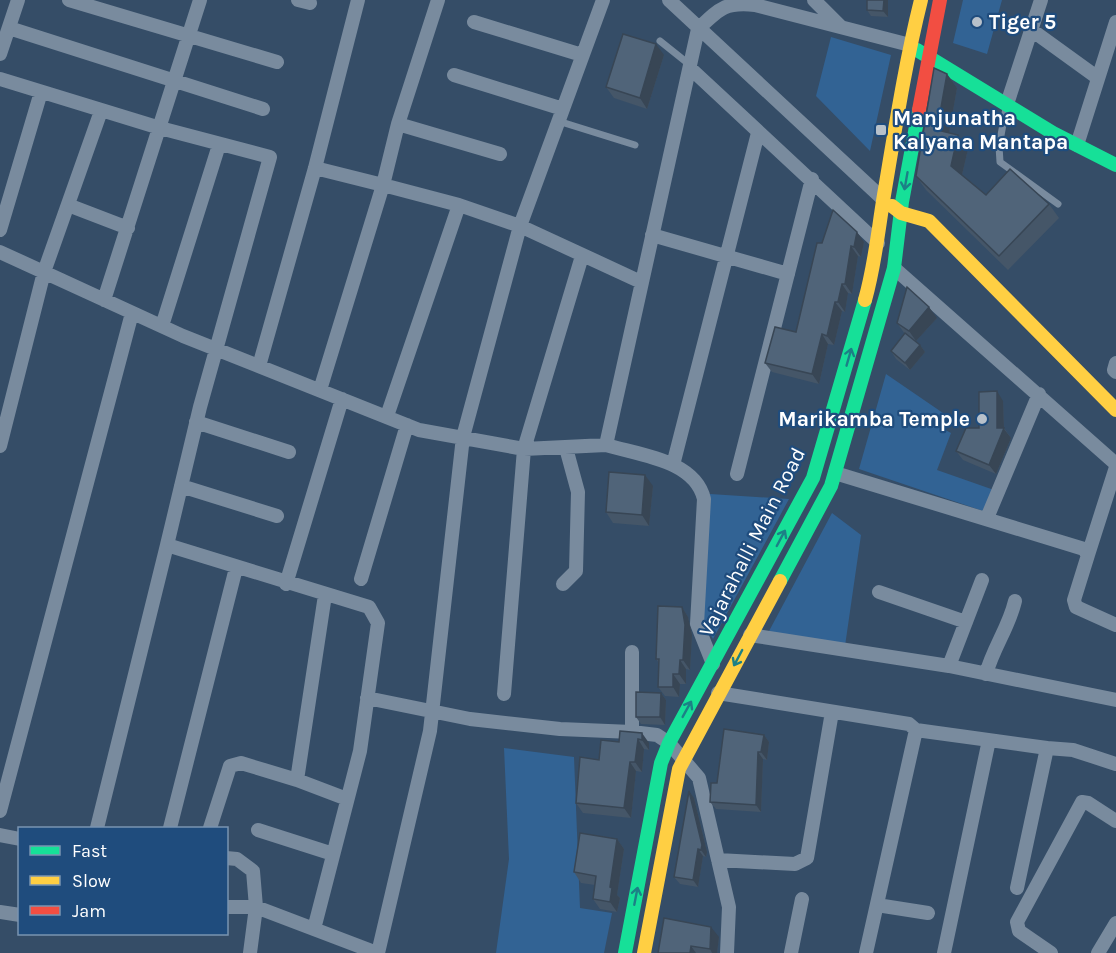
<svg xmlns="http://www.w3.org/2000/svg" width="1116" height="953" font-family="Karla,sans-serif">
  <rect width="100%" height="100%" fill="#354d67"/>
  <path fill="#326394" d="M963,0H1002L987,54L953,43Z
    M831,37L891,55L870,151L816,96Z
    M886,374L943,413L938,426L951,433L937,470L994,490L983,511L859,469Z
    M710,494L789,499L713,639L701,617Z
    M832,513L861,535L845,646L768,633Z
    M504,748L574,757L580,908L612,913L604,953H496L509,859Z"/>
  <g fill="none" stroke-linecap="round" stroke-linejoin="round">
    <path stroke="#798b9e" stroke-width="7" d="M660,41L690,65
      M1006,108L999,146L1000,162L1058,204
      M558,121L635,145"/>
    <path stroke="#798b9e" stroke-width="14" d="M69,0L277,62
      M298,0L310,3
      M669,0L883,199
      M814,0L840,26
      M474,22L582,55
      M9,28L263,109
      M1033,31L1098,78
      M0,54L18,0
      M690,68L878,243
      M454,75L563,109
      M0,79L160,128L270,157L200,407L167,545L369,607L378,623L360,751L314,929
      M1007,104L1041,0
      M398,124L500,154
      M1077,145L1116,22
      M315,168L383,185L398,124L438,0
      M68,205L128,228
      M0,230L41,92
      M652,235L788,274
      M0,252L183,336L419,430L524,449L606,445L698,29C720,8 725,2 755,5L910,45
      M894,268L1116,464
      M104,300L200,0
      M162,326L219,145
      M1116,363L1114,370L1116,372
      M259,366L315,168L358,0
      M320,390L383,185L459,205L520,226L641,282
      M387,416L459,205
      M196,422L289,452
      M606,445C639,455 695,460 704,499L697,624L713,664
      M0,446L44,272L101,111
      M673,465L758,133
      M835,473L1084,549L1088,555L1074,600L1076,607L1116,625
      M737,474L812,179
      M181,486L277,516
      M987,518L1039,394
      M1088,555L1116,467
      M361,579L407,425
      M286,584L342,399
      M563,584L576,571L578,492L566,448
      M879,592L966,622
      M325,595L297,780L347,799
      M750,635L949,666L1116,700
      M632,652V732
      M949,666L982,580
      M986,674C993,648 1009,627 1015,601
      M718,693L909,724L916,730L866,953
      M504,694L524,449L582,256
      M367,698L470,719L560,729L632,732L657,735L669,743L699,778L729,907L727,953
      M916,730L1047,748L1017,888
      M1047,748L1073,750L1116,764
      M0,811L132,313
      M97,828L167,545
      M170,828L236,568
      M210,828L230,766L241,763L297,780
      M258,830L333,854
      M0,835L20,839
      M226,858L237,859L253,871L256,907H226
      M718,860L795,864L807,858L832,712
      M877,905L928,913
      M0,912L20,915
      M250,953L256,907L377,953
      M378,953L430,731L463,437L520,226L603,0
      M791,953L802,899
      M944,953L989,740
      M1051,953L1019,931L1017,922L1082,802L1088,803L1116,821
      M1098,953L1116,923"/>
    <path stroke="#16e098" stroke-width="14" d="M917,50L1053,133L1116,165
      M780,581L831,486L894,268L902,202L919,110
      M625,953L661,763L669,743L813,478L865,300"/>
    <path stroke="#ffcf43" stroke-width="14" d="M892,206L901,213L929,221L1116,410
      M865,300C875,265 878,231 884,195C895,130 905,64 921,0
      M644,953L679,769L780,581"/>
    <path stroke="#f24e42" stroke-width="14" d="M919,110L940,0"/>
  </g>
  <path fill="#455668" d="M888,0V17L871,16L867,10Z
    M664,55L647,109L614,98L606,87Z
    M947,74L957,88L949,132L968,149L962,175L986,195L1049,204L1059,218L1008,270L926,190L916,176Z
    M864,242L861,257L858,256L852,294L848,293L845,312L842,311L834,345L828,344L819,384L772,372L765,363L796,332L822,243Z
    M937,318L916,341L908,336L920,345L925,352L910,370L896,359L891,351L905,334L897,323Z
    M1003,401L1004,428L1011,438L996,474L963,460L956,451L979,428Z
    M653,486L649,526L613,523L606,512Z
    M682,607L688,617L692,635L690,670L686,669V684H680L679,697L665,696L658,687L659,663L656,659Z
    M661,693L666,700L665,725L641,724L636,717Z
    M620,731L649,743V750L644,749L642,772L636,771L631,818L583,813L576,803L599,760L619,742Z
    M764,735L769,742L767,760L763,759L761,812L716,809L710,802L717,783Z
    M694,798L707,852L706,857L703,856L698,887L680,884L674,877Z
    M617,839L624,849L617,895L620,898L617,912L600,909L593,899L595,885L581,883L574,872Z
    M719,937L717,953H658Z"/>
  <path fill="#384655" d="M884,0H888V17L883,11Z
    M656,44L664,55L647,109L640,98Z
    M947,74L957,88L947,144L937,130Z
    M958,135L968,149L961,179L951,166Z
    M857,232L864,242L861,257L854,247Z
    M851,246L858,256L852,294L845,284Z
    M842,284L848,293L845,312L838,302Z
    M835,302L842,311L834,345L827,336Z
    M929,307L937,318L916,341L909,331Z
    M822,334L828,344L819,384L812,374Z
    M920,345L925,352L910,370L905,363Z
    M997,391L1003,401L1004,429L1011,438L996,474L989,465L997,428Z
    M645,475L653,486L649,526L642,515Z
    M682,607L688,617L692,635L690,670L683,660Z
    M680,660L686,669V684L679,674Z
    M673,674L680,684L679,697L673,687Z
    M661,693L666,700L665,725L660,717Z
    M642,733L649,743V750L642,740Z
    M764,735L769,742L767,760L761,752Z
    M638,739L644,749L642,772L635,762Z
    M758,752L763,759L761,812L756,805Z
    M630,762L636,771L631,818L624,808Z
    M689,791L694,798L707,852L706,857L701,850Z
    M617,839L624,849L617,895L620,898L617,912L610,902V887Z
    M698,849L703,856L698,887L693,880Z
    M711,927L719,937L717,953H712L710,949Z
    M691,946L696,953H690Z"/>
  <path fill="#506479" stroke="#384655" stroke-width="1.5" d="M867,0H884L883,11L867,10Z
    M623,34L656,44L640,98L606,87Z
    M934,68L947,74L937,130L958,135L951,166L986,195L1010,169L1049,204L999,256L916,176Z
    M833,210L857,232L854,247L851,246L845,284H842L838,302H835L827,336L822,334L812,374L765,363L775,327L796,332L817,243H822Z
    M907,287L929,307L909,331L897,323Z
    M905,333L920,345L905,363L891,351Z
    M997,391V428H1004L989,465L956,451L966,428H979V392Z
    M609,472L645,475L642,515L606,512Z
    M658,606L682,607L685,625L683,660H680L679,674H673V687H658L659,659H656Z
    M636,692L661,693L660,717H636Z
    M724,729L764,735L761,752H758L756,805L710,802L711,783H717Z
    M620,731L642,733V740L638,739L635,762H630L624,808L576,803L580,757L599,760L601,740L619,742Z
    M689,791L702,845L701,850L698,849L693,880L674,877Z
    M580,833L617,839L610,887L612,888L610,902L593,899L596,876L574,872Z
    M664,918L711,927L710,949L691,946L690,953H658Z"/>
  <defs><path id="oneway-shaft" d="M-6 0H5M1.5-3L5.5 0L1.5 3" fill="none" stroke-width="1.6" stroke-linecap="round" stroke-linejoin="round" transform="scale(1.5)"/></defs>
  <g stroke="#1c8086">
    <use href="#oneway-shaft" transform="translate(906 181) rotate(100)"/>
    <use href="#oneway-shaft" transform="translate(849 357) rotate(-74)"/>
    <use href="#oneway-shaft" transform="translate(781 538) rotate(-62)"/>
    <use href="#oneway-shaft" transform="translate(738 658) rotate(118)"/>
    <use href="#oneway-shaft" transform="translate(687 709) rotate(-61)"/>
    <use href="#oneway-shaft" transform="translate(636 896) rotate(-79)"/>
  </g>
  <g fill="#b8c1ca" stroke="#1f4c7d" stroke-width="2">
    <circle cx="977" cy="22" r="6"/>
    <rect x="875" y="124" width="12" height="12" rx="3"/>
    <circle cx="982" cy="419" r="6"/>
  </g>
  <g text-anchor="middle" stroke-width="4.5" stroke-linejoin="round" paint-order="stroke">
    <g font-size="21" font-weight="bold" fill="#fff" stroke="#1f4c7d" text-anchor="start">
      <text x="989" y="29">Tiger 5</text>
      <text x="893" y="125">Manjunatha<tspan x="893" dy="24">Kalyana Mantapa</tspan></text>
      <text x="970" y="426" text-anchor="end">Marikamba Temple</text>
    </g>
    <g font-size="21" fill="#fff" stroke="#1f4c7d">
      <text transform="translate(752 542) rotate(-63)" y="7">Vajarahalli Main Road</text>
    </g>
  </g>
  <rect x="18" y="827" width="210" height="108" fill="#1f4c7d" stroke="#7994b1" stroke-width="1.5"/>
  <rect x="30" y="846" width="30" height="9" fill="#16e098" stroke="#7994b1" stroke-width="1.5"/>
  <text x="72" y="857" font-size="18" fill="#ffffff">Fast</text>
  <rect x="30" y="876" width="30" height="9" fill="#ffcf43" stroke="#7994b1" stroke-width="1.5"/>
  <text x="72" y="887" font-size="18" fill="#ffffff">Slow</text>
  <rect x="30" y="906" width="30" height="9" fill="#f24e42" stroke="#7994b1" stroke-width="1.5"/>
  <text x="72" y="917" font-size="18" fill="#ffffff">Jam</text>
</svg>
